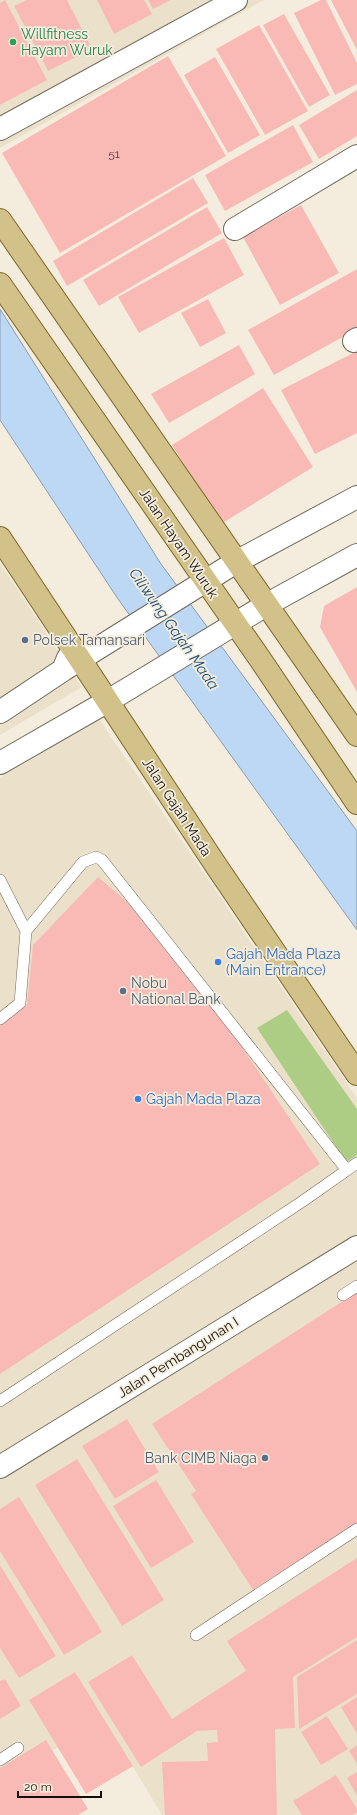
<svg xmlns="http://www.w3.org/2000/svg" width="357" height="1815" font-family="Raleway,sans-serif">
  <rect width="100%" height="100%" fill="#f4eddd"/>
  <path fill="#ebe1cb" d="M0,0H264L0,148Z
    M0,563L82,687L0,735Z
    M99,719L357,1098V1815H162L106,1722L0,1778V778Z"/>
  <path fill="#adcd84" d="M287,1010L357,1109V1155L346,1162L257,1028Z"/>
  <path fill="#bdd8f5" stroke="#8a9caf" d="M0,309L161,564L357,831V930L118,599L0,420Z"/>
  <path fill="#f9bab6" d="M5,0L47,80L0,105V3Z
    M27,0H67L92,49L48,71L14,6Z
    M97,0H144L152,14L114,34Z
    M148,0H171L153,9Z
    M321,0H326L357,63V84L335,95L294,13Z
    M331,0H357V50Z
    M284,14L330,95L309,107L263,25Z
    M259,25L308,111L265,135L216,49Z
    M168,56L226,156L60,253L2,153Z
    M215,57L260,135L228,153L184,75Z
    M357,90V136L319,159L299,125Z
    M293,125L313,162L225,211L205,175Z
    M193,178L208,203L67,286L53,261Z
    M301,205L339,273L280,305L243,237Z
    M207,207L222,233L99,306L83,280Z
    M224,238L244,275L139,333L118,297Z
    M357,269V329L274,375L248,330Z
    M208,299L226,333L200,347L181,313Z
    M239,345L255,374L169,423L151,394Z
    M357,351V433L315,454L281,390Z
    M263,388L313,467L221,524L172,445Z
    M357,587V692L320,627L324,606Z
    M98,877L144,916L234,1035L320,1164L0,1374V1023L27,1005L33,945Z
    M357,1292V1523L253,1590L191,1494L196,1491L152,1424Z
    M127,1419L159,1472L115,1499L82,1446Z
    M77,1459L164,1600L122,1626L35,1485Z
    M156,1480L194,1542L151,1568L113,1506Z
    M19,1497L102,1632L64,1655L0,1551V1509Z
    M357,1558V1637L293,1677L295,1728L275,1729L277,1815H165L162,1762L208,1761L207,1743L218,1742L217,1730L197,1731L141,1767L88,1682L132,1655L172,1719L246,1671L227,1641Z
    M0,1565L56,1656L19,1678L0,1648Z
    M357,1640V1694L299,1729L297,1677Z
    M75,1672L133,1766L86,1794L29,1700Z
    M5,1679L21,1706L0,1719V1681Z
    M357,1697V1734L341,1707Z
    M327,1716L348,1749L321,1765L301,1732Z
    M46,1740L88,1809L78,1815H0V1768Z
    M357,1745V1764L349,1751Z
    M357,1772V1796L347,1778Z
    M336,1775L357,1809V1812L353,1815H302L293,1801Z"/>
  <g fill="none" stroke-linecap="round" stroke-linejoin="round">
    <g stroke="#6f695c" stroke-width="12">
      <path id="lane" d="M0,880L26,931L20,1003L0,1019
        M26,931L83,862L96,857L102,860L346,1169
        M343,1295L357,1286
        M0,1401L303,1201L357,1163
        M196,1635L357,1529
        M0,1760L18,1748"/>
    </g>
    <g stroke="#6f695c" stroke-width="24">
      <path id="street" d="M0,129L236,0
        M235,229L357,156
        M354,341L357,339
        M0,1467L357,1247"/>
    </g>
    <g stroke="#6f695c" stroke-width="24">
      <path id="secondary" d="M63,670L236,562L357,497
        M0,712L63,670L68,658
        M0,763L108,701L266,605L357,555"/>
    </g>
    <g stroke="#7c682a" stroke-width="24">
      <path id="primary" d="M0,220L357,735
        M0,284L260,659L357,803
        M0,538L215,864L357,1074"/>
    </g>
    <use href="#lane" stroke="#fff" stroke-width="11"/>
    <use href="#street" stroke="#fff" stroke-width="22"/>
    <use href="#secondary" stroke="#fff" stroke-width="22"/>
    <use href="#primary" stroke="#d2c189" stroke-width="22"/>
  </g>
  <circle fill="#2e9e5b" stroke="#f4eddd" stroke-width="1.5" cx="13" cy="42" r="4"/>
  <g fill="#5c6f8a" stroke="#f4eddd" stroke-width="1.5">
    <circle cx="25" cy="640" r="4"/>
    <circle cx="123" cy="991" r="4"/>
    <circle cx="265" cy="1458" r="4"/>
  </g>
  <g fill="#3f7fe0" stroke="#f4eddd" stroke-width="1.5">
    <circle cx="218" cy="962" r="4"/>
    <circle cx="138" cy="1099" r="4"/>
  </g>
  <g text-anchor="middle" stroke-width="3.5" stroke-linejoin="round" paint-order="stroke">
    <g font-size="12" fill="#4c3a36">
      <text x="114" y="158">51</text>
    </g>
    <g font-size="14" fill="#27864d" stroke="#f4eddd" text-anchor="start">
      <text x="21" y="39">Willfitness<tspan x="21" dy="16">Hayam Wuruk</tspan></text>
    </g>
    <g font-size="14" fill="#13100b" stroke="#f4eddd">
      <text transform="translate(179 543) rotate(56)" y="5">Jalan Hayam Wuruk</text>
      <text transform="translate(177 807) rotate(57)" y="5">Jalan Gajah Mada</text>
      <text transform="translate(178 1357) rotate(-32)" y="5">Jalan Pembangunan I</text>
    </g>
    <g font-size="14" fill="#4e5e75" stroke="#f4eddd" text-anchor="start">
      <text x="33" y="645">Polsek Tamansari</text>
      <text x="131" y="988">Nobu<tspan x="131" dy="16">National Bank</tspan></text>
      <text x="257" y="1463" text-anchor="end">Bank CIMB Niaga</text>
    </g>
    <g font-size="14" fill="#366cbe" stroke="#f4eddd" text-anchor="start">
      <text x="226" y="959">Gajah Mada Plaza<tspan x="226" dy="16">(Main Entrance)</tspan></text>
      <text x="146" y="1104">Gajah Mada Plaza</text>
    </g>
    <g font-size="15" font-style="italic" fill="#1a4c78" stroke="#f4eddd">
      <text transform="translate(174 629) rotate(55)" y="5">Ciliwung Gajah Mada</text>
    </g>
  </g>
  <path d="M18 1791v6h83v-6" fill="none" stroke="#13100b" stroke-width="2"/>
  <text x="24" y="1791" font-size="12" fill="#13100b" stroke="#f4eddd" stroke-width="3" paint-order="stroke">20 m</text>
</svg>
